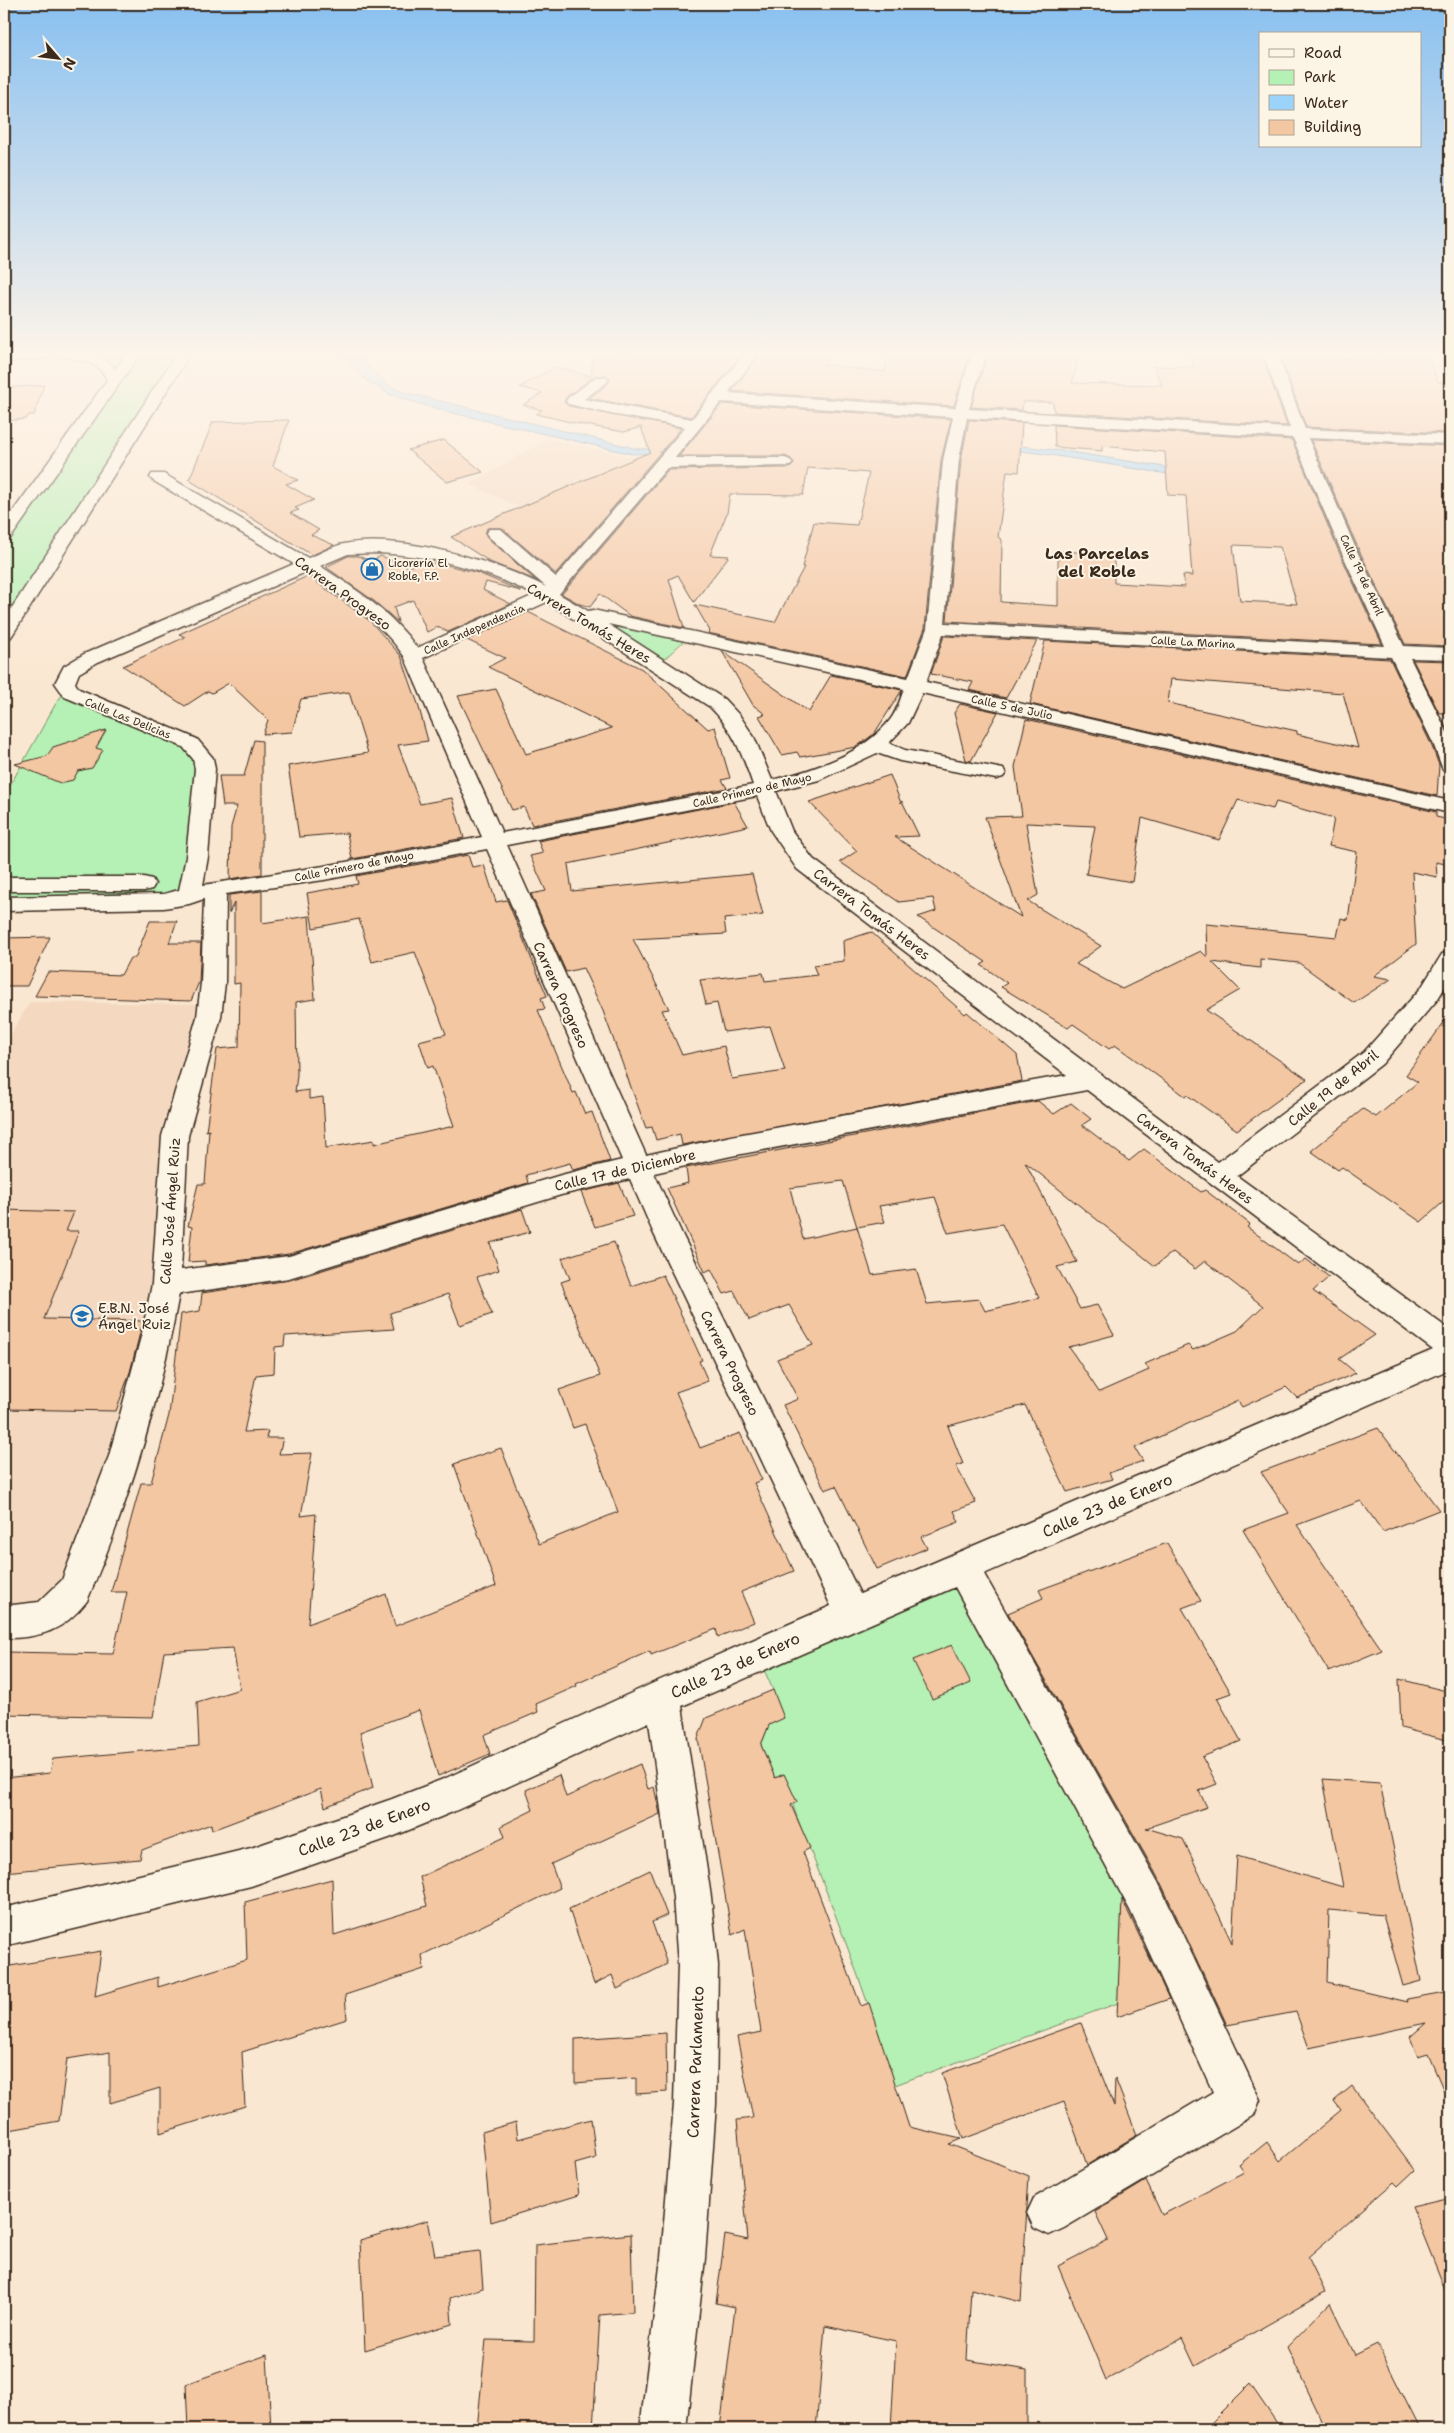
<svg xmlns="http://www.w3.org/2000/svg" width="1454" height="2433" font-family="'Shantell Sans',sans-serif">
  <rect width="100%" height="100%" fill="#fae7d1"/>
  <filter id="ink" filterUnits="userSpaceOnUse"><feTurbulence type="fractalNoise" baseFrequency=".02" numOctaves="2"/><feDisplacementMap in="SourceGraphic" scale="10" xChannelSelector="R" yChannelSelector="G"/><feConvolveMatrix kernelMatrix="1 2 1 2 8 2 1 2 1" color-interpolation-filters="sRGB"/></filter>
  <g filter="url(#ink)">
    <path fill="#f4d9c0" d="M548,439L661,463L612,523L555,508L537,516L470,484Z
      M30,1002L210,1004L199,1048L163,1298L75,1590L24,1622H4V1045Z"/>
    <path fill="#b5f0b4" stroke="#788d69" d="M62,353H184L4,634V535L114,380L111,370Z
      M574,611L689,636L658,665Z
      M67,688L196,750L189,897L119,903L4,904V796L55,705Z
      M962,1567L1123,1889L1118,2003L895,2085C874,2018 850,1953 825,1888C811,1850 793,1814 784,1774L775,1778L761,1745L769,1725L773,1690L757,1654Z"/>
    <path fill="#9cd3fb" stroke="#758fa3" d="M339,353H354L388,385L403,392L638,449L695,448L816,421L1071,452L1271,484L1322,489L1425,506L1450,503V509L1437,511L1399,509L1326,495L1273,491L1038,453L809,427L699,452L632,454L444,411L391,395L367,381Z"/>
    <path fill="#f4c7a3" stroke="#3b2a1e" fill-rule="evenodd" d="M593,353H743L691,417L589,398L608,384L610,379L606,375L595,376L566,397L564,402L568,406L681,428L556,574L502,528H487L485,534L488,538L535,580L485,560H487L451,537L650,452L641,427L624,432L579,424L536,414L542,410L523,405L542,393L520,387L555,367L591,376Z
      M761,353H830L824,365L885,372L888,353H970L954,406L732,391Z
      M988,353H1060L1059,357L1078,359L1072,383L1162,385L1153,366L1194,367L1190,354L1261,353L1287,426L1054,412L1053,402H1023L1022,410L971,407Z
      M1279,353H1318L1320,357L1389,361L1386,353L1428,355L1438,382H1450V433L1306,427Z
      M44,385L34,415H29L26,419L4,421V388Z
      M722,404L951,419L941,460L925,628L907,676L708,633L710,631L695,605L775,622L804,567H802L814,522L857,525L869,473L808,468L803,495L730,494L727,513L710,555L729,556L694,602L678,575L669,579L684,628L630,616L600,594L590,607L580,604L562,594L668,470L790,468L794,464L791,459L785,456H679Z
      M289,420L273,466L298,480L286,484L314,500L295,508L299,510L290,513L319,530L311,535L334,545L312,555L189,480L213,422Z
      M969,420L1022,423L1019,472L1007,471L998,537L1002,540L1001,602L1058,606V551L1114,554V583L1185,587L1183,575L1192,576L1186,496L1168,495L1165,452L1102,446V451L1055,447L1054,425L1292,440L1339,552L1382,644L947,621L961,460ZM1233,545L1280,547L1297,604L1240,601Z
      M444,440L483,472L447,482L408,450Z
      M1311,440L1450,446V646L1405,644L1359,550Z
      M348,556H358L371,561L381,556L409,567L415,564L439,563L478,573L521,591L486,582L483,590L511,604L448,632L438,627L427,632L413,600L394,607L398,622L374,601L326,567Z
      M308,576L370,621L401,656L418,704L428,741L398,745L420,804L452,798L464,838L352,859L347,833L299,837L288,766L368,753L349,692L301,699L292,732L263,734L268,720L229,683L212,693L208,691L185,706L123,666L185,637L179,634Z
      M528,612L642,669L708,729L715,727L730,778L722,780L727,788L532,825L524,807L512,810L458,696L496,689L526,754L612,728L488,667L505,658L467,640Z
      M944,636L1037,641L1006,698L969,690L973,682L931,674Z
      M1045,641L1390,659L1431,744L1439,765L1437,796L1030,704ZM1171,679L1343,693L1358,748L1297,734V731L1168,703Z
      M722,651L809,712L831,675L902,690L874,734L856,747L800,757L797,752L782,755L759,716L765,714L753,705Z
      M1413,660L1450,661V713H1439Z
      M960,704L998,712L971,761L966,760L954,713Z
      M1026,719L1436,812V817L1450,820V865L1436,862L1437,877L1412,872L1416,944L1374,976L1391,979L1354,1003L1299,963L1260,959V968L1212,962L1240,990L1206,1010L1307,1079L1237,1130L1187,1095L1185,1096L1115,1045L1109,1049L1073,1024L1068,1028L1001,987L1007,983L981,965L986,962L918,917L936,911L933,898L899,902L840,862L857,851L809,802L890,775L901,803L902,801L919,836L895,837L1021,917L985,817L1022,816L1015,767ZM1238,800L1273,809L1276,802L1334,818L1329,846L1357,852L1348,920L1341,918L1337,937L1206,924L1207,957L1201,951L1122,989L1076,964L1101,946L1028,901L1038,895L1026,823L1095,826L1086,874L1132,882L1142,818L1219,840Z
      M106,730L96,748L103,750L92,768L78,771L73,780L60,783L15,764L47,756L53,747Z
      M254,740L262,741V874L230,879L231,827L237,806H223L219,776H244Z
      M734,802L748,826L568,864L572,891L752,874L763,915L724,919L726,934L633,939L669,1009L662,1010L682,1055L724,1046L732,1079L785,1071L770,1026L724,1032L717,1003L706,1005L700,980L763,973L765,981L817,975L813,965L844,961L843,941L871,932L965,1014L967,1012L1017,1055L1022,1081L682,1145L680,1134L656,1140L652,1127L646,1128L603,1011L583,968L566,972L531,894L546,891L530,856L543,853L538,841Z
      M468,855L472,867L484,865L496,902L507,900L547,996L541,998L545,1009L538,1010L573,1093L576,1092L585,1114L592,1112L610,1161L573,1170L570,1163L526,1175L528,1183L289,1254L205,1265V1261L188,1262L192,1227L188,1226L198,1184H205L209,1130L206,1131L217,1049L239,1047L240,983L234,984V903L229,913V895L262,891V923L309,916L315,999L296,1002L297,1075L295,1092L309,1090V1099L323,1097L326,1148L374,1140V1144L454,1126L433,1066L428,1068L419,1041L446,1034L415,952L372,962L359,919L313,928L307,893L358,884L356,876Z
      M150,921H177L169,943H201L199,982L191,1001L35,996L48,972L121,975L130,958H135Z
      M50,937L27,986H4V938Z
      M1450,1014V1196L1421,1222L1342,1167L1338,1170L1311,1151L1363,1109L1376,1117L1418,1082L1406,1075Z
      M1038,1101L1054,1114L1071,1103L1091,1119L1082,1125L1129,1161L1144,1149L1201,1192L1205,1190L1250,1224L1247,1227L1298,1265L1306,1259L1329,1277L1313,1291L1375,1335L1339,1359L1356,1373L1297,1398L1286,1387L1242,1407L1238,1401L1135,1448L1143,1461L1109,1473L1112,1479L1067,1492L1025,1405L948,1426L963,1464L956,1466L976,1503L954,1511L959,1522L921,1537L927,1548L877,1569L836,1486L825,1490L783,1405L798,1399L777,1359L813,1345L789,1305L749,1320L734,1291L724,1294L711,1269L705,1272L667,1188L688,1183L686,1168ZM1025,1162L1155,1266L1173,1252L1195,1269L1205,1261L1263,1306L1237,1331L1193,1350L1188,1345L1145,1364L1149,1370L1099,1392L1069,1347L1114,1335L1097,1305L1080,1309L1057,1267L1077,1262ZM843,1181L857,1227L803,1239L790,1188ZM935,1197L948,1233L1002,1224L1039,1298L985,1311L979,1299L927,1304L916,1269L872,1275L857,1227L885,1222L879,1206Z
      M619,1183L633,1216L595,1227L581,1192Z
      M522,1209L530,1232L490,1243L499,1270L477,1277L492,1314L460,1325L448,1294L390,1313L394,1329L285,1336L284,1346L275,1347L274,1373L256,1375L244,1432L268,1431L266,1438H283L279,1454L312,1453L301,1516L316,1514L308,1624L386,1594L395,1626L496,1586L454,1464L501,1448L539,1544L618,1512L585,1424L573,1428L559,1390L600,1376L561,1282L570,1279L562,1258L614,1242L631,1286L663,1275L702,1360L699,1361L708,1381L676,1392L700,1448L740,1433L762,1480L754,1483L794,1571L741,1592L754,1622L718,1637L716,1629L651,1655L650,1651L576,1684L577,1686L536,1704L538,1712L484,1735L490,1754L438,1776L419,1710L360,1732L373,1788L325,1807L321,1789L212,1830L211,1824L142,1850L140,1859L4,1872V1778L50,1773L53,1759L199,1746L197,1702L240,1689L233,1648L164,1652L153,1717L4,1714V1652L113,1654L127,1592H111L141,1483H151L169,1415L181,1314L200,1311L202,1293L290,1280Z
      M4,1210L74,1212L66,1231H79L44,1319L143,1321L130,1372L116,1411L4,1409Z
      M1378,1428L1439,1510L1383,1532L1361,1501L1297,1525L1382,1650L1329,1672L1243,1530L1289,1513L1261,1472Z
      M1167,1543L1201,1601L1182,1608L1231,1693L1217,1698L1241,1741L1202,1757L1217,1784L1199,1791L1207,1807L1146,1828L1183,1839L1232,1943L1237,1856L1343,1887L1323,1779L1380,1783L1421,1981L1403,1986L1383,1915L1329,1910L1327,1983L1408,2002L1407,1999L1450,1991V2105L1428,2054L1418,2057L1410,2037L1426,2023L1309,2048L1296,2012L1227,2025L1160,1881L1008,1613L1043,1598L1039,1590Z
      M952,1645L971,1683L932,1699L913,1660Z
      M1399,1679L1450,1692V1741L1401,1728Z
      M773,1690L784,1718L769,1725L761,1745L775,1778L784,1774L797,1802L791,1805L810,1848L803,1852L861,2006L869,2003L909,2127L961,2139L949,2144L1029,2176L1021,2302L971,2289L967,2360L1027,2370V2429H891L896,2341L825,2326L816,2429H720L735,2307L716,2303L725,2235L748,2240L737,2120L753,2118L737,2037L761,2032L745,1929L732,1935L698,1738L706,1718Z
      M640,1764L648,1789L654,1787L660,1814L551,1864L560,1888L422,1955L424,1969L345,1995L347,2019L242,2052L245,2106L160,2133V2088L110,2103V2052L67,2059L59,2121L4,2131V1967L101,1951L95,1996L158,1977V1987L247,1960L245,1902L332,1879L334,1935L427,1906L420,1877L505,1837L501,1826L533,1810L526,1790L559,1775L566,1797Z
      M650,1870L667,1915L652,1922L667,1964L617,1989L612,1975L594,1984L569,1909Z
      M1122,1899L1169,1999L1117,2017Z
      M1081,2023L1114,2106L1115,2078L1137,2135L1087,2165L1064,2101L963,2139L942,2073Z
      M666,2033L667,2092L636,2094V2078L575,2083V2039Z
      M1352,2086L1415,2170L1398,2186L1394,2182L1308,2257L1325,2292L1195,2366L1182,2338L1106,2380L1058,2266L1108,2240L1095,2212L1146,2181L1162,2215L1244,2172L1239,2165L1267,2142L1280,2161L1341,2110L1334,2101Z
      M591,2119L596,2158L575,2164L579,2195L491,2222L482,2132L516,2122L518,2139Z
      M1450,2198V2299H1449L1412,2207Z
      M428,2220L435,2256L480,2251L483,2288L450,2298L452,2324L365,2350L360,2240Z
      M631,2234L633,2312L600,2315L593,2429H477L486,2340L534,2341L535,2245Z
      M1330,2303L1355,2355L1377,2344L1420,2429H1326L1287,2347Z
      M267,2355L271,2429H188L186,2384Z
      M1250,2384L1281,2429H1205Z"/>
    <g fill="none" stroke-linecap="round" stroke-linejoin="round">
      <g stroke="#3b2a1e" stroke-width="3">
        <path id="minor" d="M21,353H59L52,357L4,363V355Z
          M745,353H759L728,393L955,408L972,353H986L969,409L1290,428L1263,353H1277L1305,429L1450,435V444L1308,438L1357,551L1404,646L1450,648V659L1410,658L1450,738V772L1443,770L1433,743L1391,657L943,634L926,682L1450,801V813L922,693L908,723L889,743L905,750L1003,769L1006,773L1003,777L996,779L900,761L877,753L819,780L776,791L792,831L813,859L1218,1162L1364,1052L1421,988L1442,954L1450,952V979L1437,1000L1382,1064L1237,1176L1450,1330V1369L984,1574L1158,1882L1260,2100L1254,2115L1064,2228L1049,2235L1034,2228L1027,2213L1034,2198L1213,2092L1130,1910L955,1587L682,1706L711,1897L718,1965L716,2104L705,2258L686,2429H640L661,2258L674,2104L678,1965L673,1897L649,1722L455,1811L392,1837L251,1886L4,1946V1908L251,1848L392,1799L446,1778L651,1684L831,1606L653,1232L630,1179L561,1195L289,1278L179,1294C160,1399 129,1503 87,1601C63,1631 41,1638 4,1638V1606L39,1602L62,1580L109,1456L142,1333L152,1284L162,1136L197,1017L201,983L204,899L189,904L164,908L4,911V897L164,894L179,890L186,857L195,769L193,759L183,747L65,697L55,683L64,666L84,654L294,564L152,480L150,477L152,474H164L308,558C320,554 332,546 344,544C401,533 495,561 546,587L489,537L487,533L489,529H501L556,577L685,427L610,414L573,405L568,404L566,401L568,398L596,377H606L608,380L606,383L584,399L692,419ZM721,402L953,417L943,460L927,628L908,678L593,610L588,611L559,594L667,468L790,466L793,463L790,460L785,458H675ZM967,418L1293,438L1341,551L1385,646L945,623L959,460ZM380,553C433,556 487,570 534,595L417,648C392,613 356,589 320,566L348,554ZM306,572C342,596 379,620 404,656L482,837L324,866L203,885L208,857L215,769L213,758L197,739L79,689L75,683L79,673L98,662ZM547,602L710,707C733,729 743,756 753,785L502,833L423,658ZM608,624L904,689C900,700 897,711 890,720C862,755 813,770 772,780L754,737L740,716L724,699ZM757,796L771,831L797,869L1067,1075L731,1136L646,1155L507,845ZM487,849L622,1160L561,1175L289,1256L181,1270L188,1136L221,1017L225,983L226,894L324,880ZM1087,1090L1433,1350L860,1594L681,1232L654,1173L731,1156Z
          M4,877H144L152,879L155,884L152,889L144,891H4Z"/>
      </g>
      <g stroke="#3b2a1e" stroke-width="3">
        <path id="highway" d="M55,353C77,352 100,350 115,369L127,353H141L10,539L4,540V524L107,380C97,358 78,361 57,356Z
          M177,353H191L13,634L10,638L4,639V620Z"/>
      </g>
      <use href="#minor" fill="#fcf5e5" fill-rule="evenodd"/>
      <use href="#highway" fill="#fcf5e5" fill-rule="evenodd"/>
    </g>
  </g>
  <linearGradient id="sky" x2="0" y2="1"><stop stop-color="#89c0f0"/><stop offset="0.51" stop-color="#fdf4ea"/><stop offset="1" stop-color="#fdf4ea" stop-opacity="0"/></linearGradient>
  <rect width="1454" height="693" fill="url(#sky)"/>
  <defs>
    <g id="shop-ring" transform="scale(1.125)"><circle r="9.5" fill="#fcf5e5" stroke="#1f6fb2" stroke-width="1.5"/><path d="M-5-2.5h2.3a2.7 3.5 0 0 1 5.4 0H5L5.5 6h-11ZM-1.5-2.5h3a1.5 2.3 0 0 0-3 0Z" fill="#1f6fb2"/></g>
    <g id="school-ring" transform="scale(1.125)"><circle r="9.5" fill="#fcf5e5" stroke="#1f6fb2" stroke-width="1.5"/><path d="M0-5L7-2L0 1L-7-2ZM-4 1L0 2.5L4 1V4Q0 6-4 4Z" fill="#1f6fb2"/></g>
  </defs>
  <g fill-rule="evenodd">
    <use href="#shop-ring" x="372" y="569"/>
    <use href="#school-ring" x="82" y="1316"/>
  </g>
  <g text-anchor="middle" stroke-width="4" stroke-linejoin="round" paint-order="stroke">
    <g font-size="11" fill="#3b2a1e" stroke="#fcf5e5" text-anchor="start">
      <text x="388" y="567">Licorería El<tspan x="388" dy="13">Roble, F.P.</tspan></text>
    </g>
    <g font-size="11" fill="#3b2a1e" stroke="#fcf5e5">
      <text transform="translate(1362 575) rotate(65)" y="4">Calle 19 de Abril</text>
      <text transform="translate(474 629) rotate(-24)" y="4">Calle Independencia</text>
      <text transform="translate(1193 642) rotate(3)" y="4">Calle La Marina</text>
      <text transform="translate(1012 707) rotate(12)" y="4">Calle 5 de Julio</text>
      <text transform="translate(128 718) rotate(22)" y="4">Calle Las Delicias</text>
      <text transform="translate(752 790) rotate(-13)" y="4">Calle Primero de Mayo</text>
      <text transform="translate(354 866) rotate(-11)" y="4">Calle Primero de Mayo</text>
    </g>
    <g font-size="14" fill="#3b2a1e" stroke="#fcf5e5">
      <text transform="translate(343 593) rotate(36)" y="5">Carrera Progreso</text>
      <text transform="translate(589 623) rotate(31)" y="5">Carrera Tomás Heres</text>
      <text transform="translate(872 914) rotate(37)" y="5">Carrera Tomás Heres</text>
      <text transform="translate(561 995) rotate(66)" y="5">Carrera Progreso</text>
      <text transform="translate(1333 1088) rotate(-39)" y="5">Calle 19 de Abril</text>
      <text transform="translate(1195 1158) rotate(37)" y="5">Carrera Tomás Heres</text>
      <text transform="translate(625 1170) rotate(-13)" y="5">Calle 17 de Diciembre</text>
      <text transform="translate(170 1211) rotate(-86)" y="5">Calle José Ángel Ruiz</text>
      <text transform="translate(730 1363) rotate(64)" y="5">Carrera Progreso</text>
    </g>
    <g font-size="14" fill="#3b2a1e" stroke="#fcf5e5" text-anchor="start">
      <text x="98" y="1313">E.B.N. José<tspan x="98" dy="16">Ángel Ruiz</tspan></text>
    </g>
    <g font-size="16" font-weight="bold" fill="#3b2a1e" stroke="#fcf5e5">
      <text x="1097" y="559">Las Parcelas<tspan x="1097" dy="18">del Roble</tspan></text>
    </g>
    <g font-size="16" fill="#3b2a1e" stroke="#fcf5e5">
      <text transform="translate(1107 1505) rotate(-23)" y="6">Calle 23 de Enero</text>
      <text transform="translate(735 1665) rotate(-24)" y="6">Calle 23 de Enero</text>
      <text transform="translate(364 1827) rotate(-20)" y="6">Calle 23 de Enero</text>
      <text transform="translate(695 2062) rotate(-88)" y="6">Carrera Parlamento</text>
    </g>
  </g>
  <rect width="1454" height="2433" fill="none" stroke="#fcf5e5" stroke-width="20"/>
  <rect x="10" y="10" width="1434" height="2413" fill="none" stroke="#3b2a1e" stroke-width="2" filter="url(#ink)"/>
  <rect x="1259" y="32" width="162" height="115" fill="#fcf5e5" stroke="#afa495"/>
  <rect x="1269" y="49" width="25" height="8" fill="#fcf5e5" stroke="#afa495"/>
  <text x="1304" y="58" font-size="15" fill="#3b2a1e">Road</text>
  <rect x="1269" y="70" width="25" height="15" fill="#b5f0b4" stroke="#afa495"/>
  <text x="1304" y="82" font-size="15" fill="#3b2a1e">Park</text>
  <rect x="1269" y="95" width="25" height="15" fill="#9cd3fb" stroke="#afa495"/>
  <text x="1304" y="108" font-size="15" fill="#3b2a1e">Water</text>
  <rect x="1269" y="120" width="25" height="15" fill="#f4c7a3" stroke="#afa495"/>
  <text x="1304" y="132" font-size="15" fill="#3b2a1e">Building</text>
  <g transform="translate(58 58) rotate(118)" stroke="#fcf5e5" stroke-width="4" paint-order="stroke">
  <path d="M0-4L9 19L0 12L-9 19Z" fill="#3b2a1e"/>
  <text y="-8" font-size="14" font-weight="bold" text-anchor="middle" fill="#3b2a1e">N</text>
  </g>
</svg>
